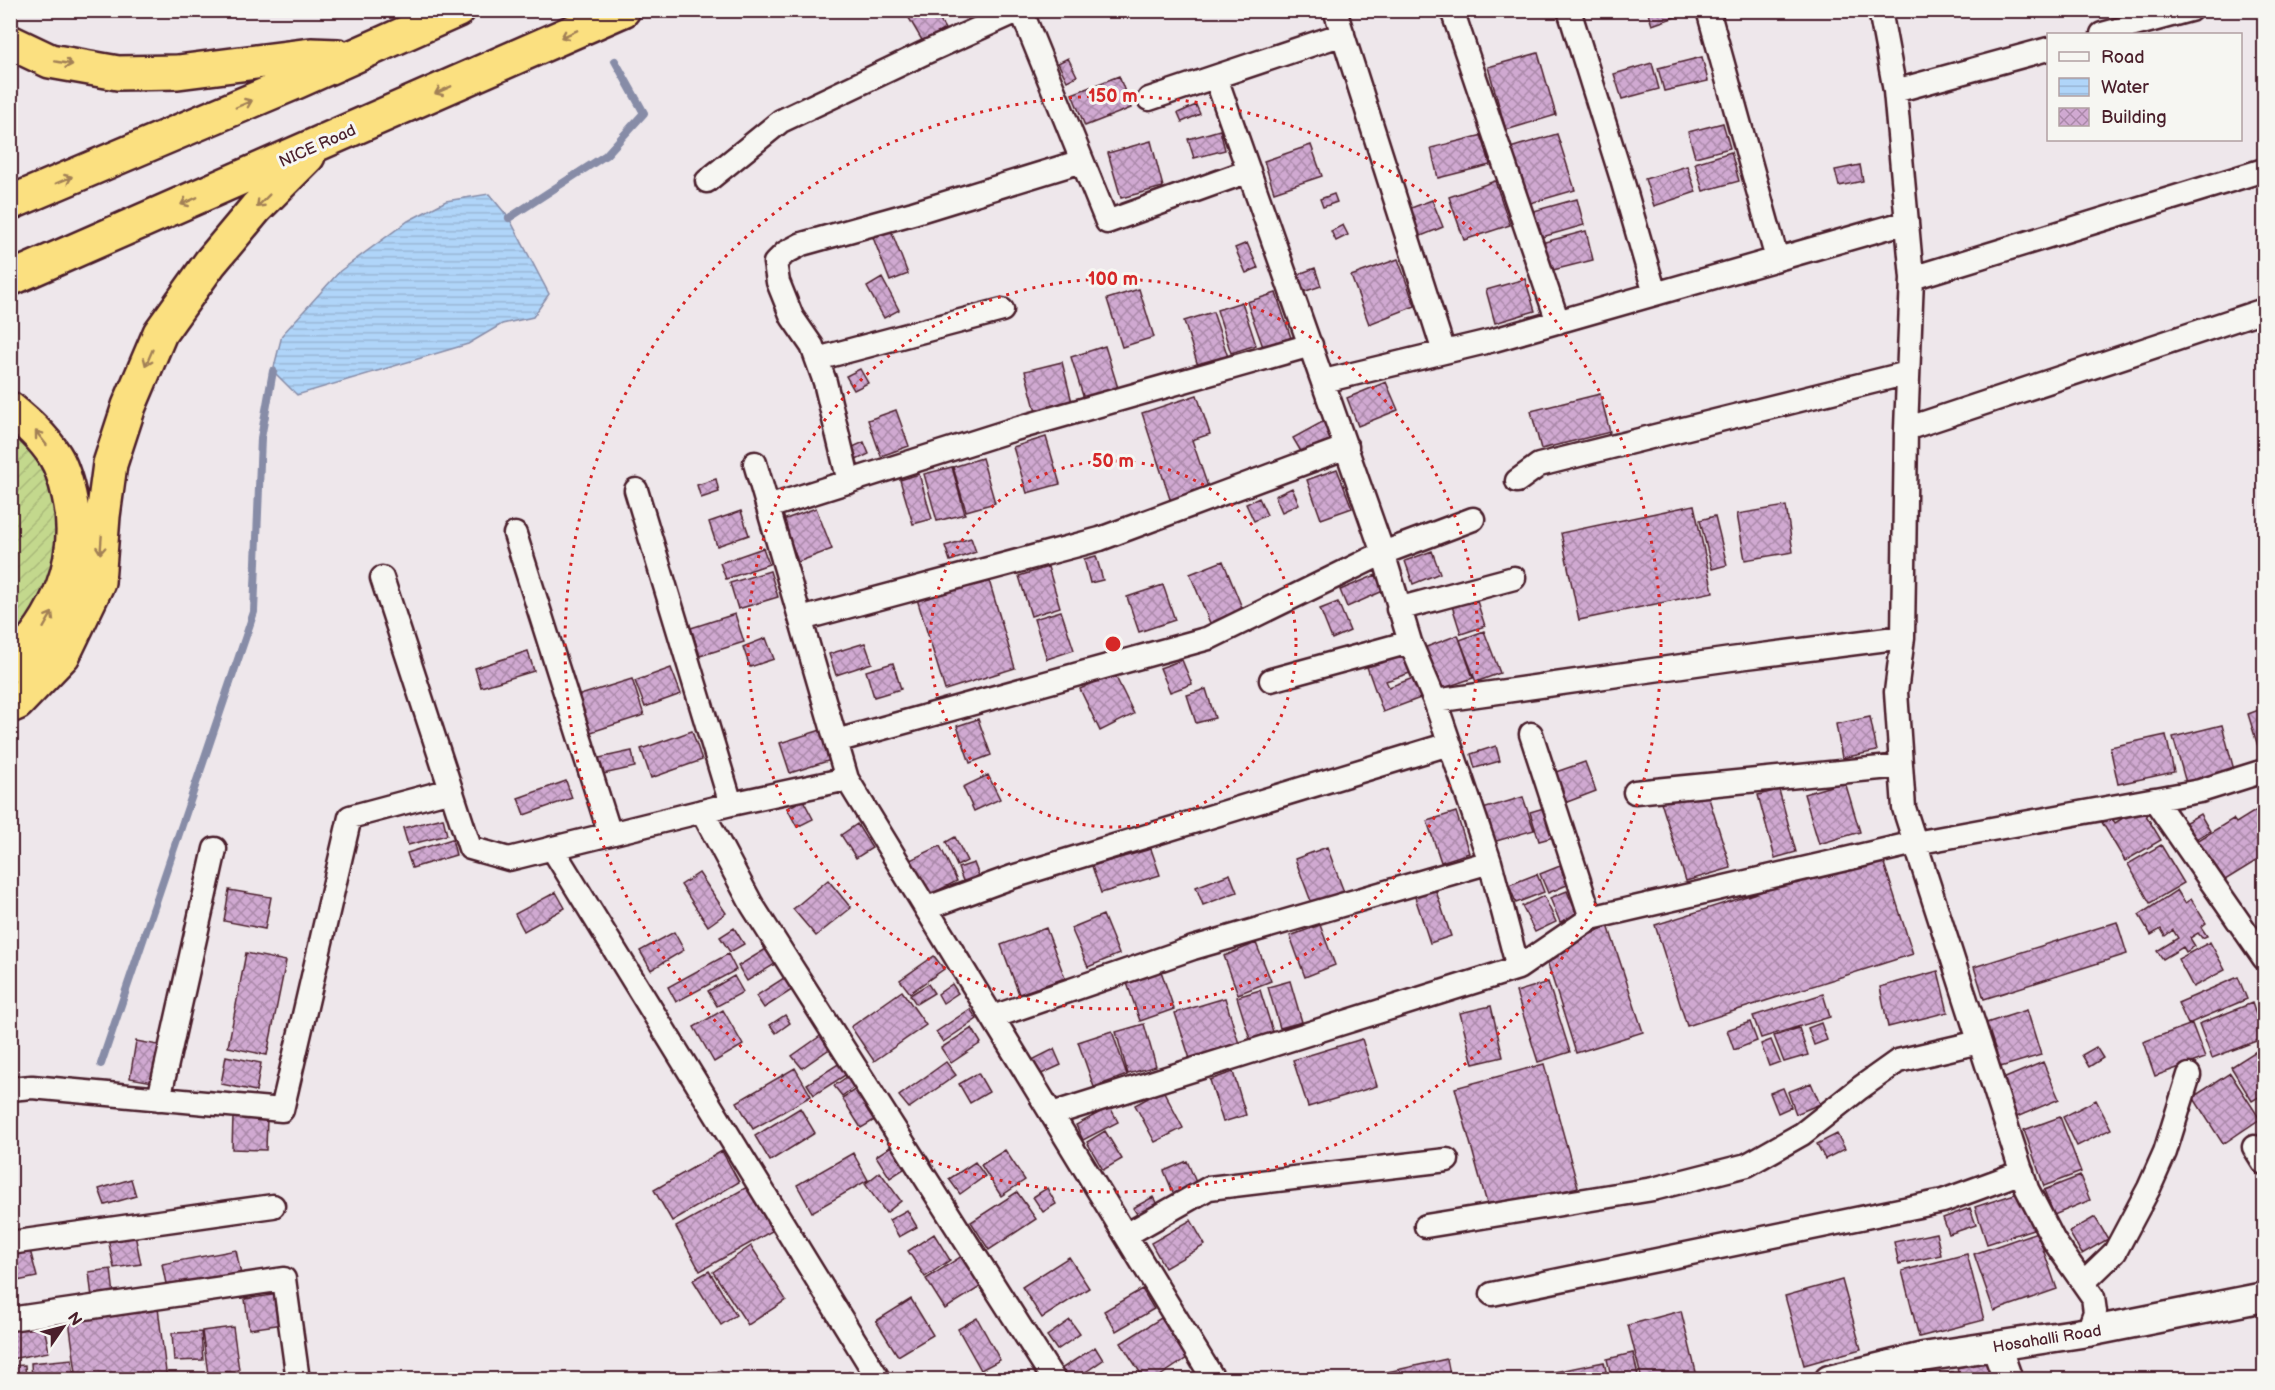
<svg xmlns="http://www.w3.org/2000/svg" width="2275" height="1390" font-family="'Balsamiq Sans',sans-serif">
  <defs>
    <pattern id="garden-furrows" width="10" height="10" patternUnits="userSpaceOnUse" patternTransform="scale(1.5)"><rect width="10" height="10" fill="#c3d88d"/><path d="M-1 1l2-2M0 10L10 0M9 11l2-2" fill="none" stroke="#a9b97a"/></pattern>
    <pattern id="water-rules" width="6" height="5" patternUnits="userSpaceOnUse" patternTransform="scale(1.5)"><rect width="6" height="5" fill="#b0d5f9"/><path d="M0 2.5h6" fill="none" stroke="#99b6d6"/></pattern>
    <pattern id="building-cross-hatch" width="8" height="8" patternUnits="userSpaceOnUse" patternTransform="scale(1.5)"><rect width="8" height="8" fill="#d0a9d1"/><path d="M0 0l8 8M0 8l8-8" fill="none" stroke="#ab89aa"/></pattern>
  </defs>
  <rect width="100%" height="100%" fill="#eee7eb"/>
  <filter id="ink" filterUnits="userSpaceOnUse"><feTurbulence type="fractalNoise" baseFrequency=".0167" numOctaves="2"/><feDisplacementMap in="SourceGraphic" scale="12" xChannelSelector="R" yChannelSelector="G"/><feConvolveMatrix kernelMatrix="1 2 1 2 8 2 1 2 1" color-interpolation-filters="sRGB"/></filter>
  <g filter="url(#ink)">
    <path fill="url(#garden-furrows)" stroke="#867c5c" stroke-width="1.5" d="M10,423L45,468L62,532L45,604L10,647Z"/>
    <path fill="url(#water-rules)" stroke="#878ca7" stroke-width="1.5" d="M489,194L509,218L549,294L533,317L502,324L468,344L297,395L273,371L282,335L340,271L408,221L446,201Z"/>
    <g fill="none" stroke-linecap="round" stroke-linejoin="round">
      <path stroke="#878ca7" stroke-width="8" d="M509,218L606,155L644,113L615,61
        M101,1064L254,612L261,438L273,371"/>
    </g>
    <path fill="url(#building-cross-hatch)" stroke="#4a1f2b" stroke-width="1.5" d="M910,10H934L945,29L923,42L906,13Z
      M1647,10H1693V11L1652,25Z
      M1538,53L1556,115L1506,130L1488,67Z
      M1702,57L1708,81L1664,91L1658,68Z
      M1068,58L1077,76L1067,81L1058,63Z
      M1652,63L1659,89L1622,99L1614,74Z
      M1119,76L1131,108L1085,126L1072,94Z
      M1196,105L1200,114L1182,122L1178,113Z
      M1723,123L1730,148L1695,157L1688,132Z
      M1220,130L1225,150L1194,158L1188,139Z
      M1557,134L1575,190L1527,204L1510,148Z
      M1483,135L1490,165L1438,178L1431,148Z
      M1151,141L1163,187L1121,198L1108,153Z
      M1311,145L1322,176L1274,192L1264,161Z
      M1731,152L1739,181L1703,191L1695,163Z
      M1860,165L1863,181L1839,186L1835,170Z
      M1687,166L1696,192L1654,206L1645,179Z
      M1495,181L1510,225L1464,240L1449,197Z
      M1334,194L1337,202L1323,207L1320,199Z
      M1577,199L1584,225L1542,237L1534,211Z
      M1432,200L1443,227L1416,238L1406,210Z
      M1343,225L1348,235L1336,241L1331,231Z
      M890,228L908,274L890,281L872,235Z
      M1586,231L1593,260L1549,271L1541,243Z
      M1247,243L1258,268L1246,273L1235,248Z
      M1398,259L1415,306L1369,324L1351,276Z
      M1315,268L1321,286L1303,292L1296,275Z
      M882,278L899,310L884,318L867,287Z
      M1525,279L1535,311L1495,323L1486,290Z
      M1139,289L1154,337L1122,347L1107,299Z
      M1276,293L1291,338L1263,347L1247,302Z
      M1242,302L1256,345L1231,353L1217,310Z
      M1213,312L1228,357L1198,366L1184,321Z
      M1105,346L1118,388L1084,399L1071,357Z
      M1062,362L1072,402L1036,412L1025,371Z
      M860,369L868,383L854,390L846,376Z
      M1386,382L1398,410L1358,426L1347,398Z
      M1600,394L1610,432L1541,449L1531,411Z
      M1197,395L1210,434L1192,440L1209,490L1171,502L1142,413Z
      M896,410L909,446L881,456L868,420Z
      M1326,420L1335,438L1303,455L1293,438Z
      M1046,437L1060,484L1027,493L1013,447Z
      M864,442L869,454L852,462L846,450Z
      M982,458L995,503L966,511L953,467Z
      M952,467L965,514L937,521L924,474Z
      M1337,469L1352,508L1321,519L1307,480Z
      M919,474L932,519L913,524L900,480Z
      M716,479L719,492L701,498L697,485Z
      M1292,488L1299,504L1282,512L1275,496Z
      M1259,498L1267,515L1254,521L1246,504Z
      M1694,505L1713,592L1579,620L1561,533Z
      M1786,506L1793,552L1745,560L1737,514Z
      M816,508L832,549L798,562L783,520Z
      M741,511L749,535L717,546L709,522Z
      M1715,516L1727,565L1712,569L1700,520Z
      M971,538L976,552L950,561L945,546Z
      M763,548L769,564L726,579L720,563Z
      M1432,551L1440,573L1413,584L1405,561Z
      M1096,556L1103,580L1090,583L1084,559Z
      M1223,561L1243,610L1210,623L1190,574Z
      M1048,567L1060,607L1031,616L1019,576Z
      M770,571L778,597L738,609L730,583Z
      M1376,575L1383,591L1347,607L1340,590Z
      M988,577L1015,668L945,690L917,599Z
      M1163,585L1175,620L1139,632L1127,597Z
      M1476,598L1485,626L1461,634L1452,606Z
      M1338,602L1350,631L1332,639L1320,609Z
      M1061,611L1074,650L1047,659L1034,619Z
      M735,614L744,642L700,656L691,628Z
      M1484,631L1500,673L1476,682L1460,640Z
      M1458,635L1473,678L1435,691L1421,649Z
      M766,638L774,659L750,667L743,647Z
      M865,643L872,663L836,675L829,654Z
      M528,651L534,671L481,687L475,668Z
      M1403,654L1410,673L1386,681L1389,687L1416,677L1423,697L1383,712L1367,667Z
      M1182,660L1192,684L1170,692L1160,668Z
      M893,663L901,689L874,697L866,671Z
      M671,668L681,694L645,707L635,681Z
      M1114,673L1134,714L1100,731L1080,689Z
      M632,679L644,715L588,733L577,696Z
      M1206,689L1215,718L1196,723L1187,695Z
      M2264,708V755L2261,756L2248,714Z
      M1870,717L1877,751L1842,758L1836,724Z
      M978,719L991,755L970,763L957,726Z
      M2222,725L2234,770L2186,783L2173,737Z
      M821,730L831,760L790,773L780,743Z
      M692,731L702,760L651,778L641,749Z
      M2166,735L2174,772L2118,784L2110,747Z
      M1496,746L1500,761L1475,768L1471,754Z
      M632,751L635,767L603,774L599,758Z
      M1585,762L1596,791L1562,804L1550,774Z
      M988,775L1000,799L974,811L963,787Z
      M566,781L572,798L524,815L518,798Z
      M1845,782L1860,832L1819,844L1804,794Z
      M1706,789L1731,868L1686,881L1661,802Z
      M1779,790L1796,852L1775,858L1758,795Z
      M1523,797L1534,830L1486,844L1476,811Z
      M803,800L813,819L797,827L787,808Z
      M1551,806L1561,835L1539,841L1530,812Z
      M2141,807L2161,840L2125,861L2100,819L2109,814L2115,823Z
      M2260,808L2264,816V856L2217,885L2192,844L2233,819L2236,823Z
      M1456,812L1469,853L1441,862L1427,821Z
      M2200,814L2210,831L2191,842L2181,825Z
      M443,818L447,835L408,845L403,828Z
      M857,824L872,848L856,858L841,835Z
      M955,837L967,861L957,866L946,842Z
      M452,839L456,855L412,868L407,853Z
      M2161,845L2184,883L2150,903L2128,864Z
      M940,846L957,881L927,896L910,860Z
      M1327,847L1344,892L1312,904L1295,859Z
      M1151,849L1160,875L1101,893L1092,866Z
      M1881,854L1913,954L1687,1026L1655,925Z
      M974,863L981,881L965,886L958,868Z
      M1560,866L1567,885L1548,893L1540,874Z
      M699,873L726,913L708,926L681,885Z
      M1230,874L1237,892L1203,905L1196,887Z
      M1537,874L1544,892L1516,903L1509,885Z
      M828,880L851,908L816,936L793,909Z
      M1435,888L1451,936L1430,943L1414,894Z
      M229,890L271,897L265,929L224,921Z
      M2177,890L2185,903L2191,899L2206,923L2201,927L2207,936L2202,938L2198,933L2190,938L2195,946L2186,952L2183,947L2163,959L2157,951L2178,938L2173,930L2165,936L2161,929L2151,935L2139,915Z
      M1567,891L1577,915L1560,922L1550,898Z
      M556,892L565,908L524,931L515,914Z
      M1544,896L1556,922L1535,932L1522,906Z
      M1103,915L1119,954L1088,967L1071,928Z
      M2117,922L2127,954L1984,999L1974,967Z
      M1320,925L1335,965L1305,977L1290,936Z
      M1608,925L1643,1032L1576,1053L1546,958Z
      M2264,925V939L2259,929Z
      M734,928L744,944L730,952L720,937Z
      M1046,928L1065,978L1019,994L1001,945Z
      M674,932L684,950L651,970L640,951Z
      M2210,942L2225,970L2193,987L2178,959Z
      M1256,943L1271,981L1238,994L1224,956Z
      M771,946L780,961L747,981L738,966Z
      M246,953L286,961L267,1055L228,1047Z
      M728,954L736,970L676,1002L668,987Z
      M934,956L944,969L910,993L900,980Z
      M1160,968L1174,1009L1140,1021L1126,980Z
      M1938,971L1948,1012L1888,1027L1880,987Z
      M790,974L798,986L764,1008L756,996Z
      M734,976L743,992L717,1006L708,991Z
      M2238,977L2247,999L2188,1024L2178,1003Z
      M1290,981L1302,1022L1280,1028L1268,987Z
      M1548,982L1570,1052L1538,1062L1516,992Z
      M928,984L934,993L916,1004L910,995Z
      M952,984L958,993L943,1003L938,994Z
      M1260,990L1273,1032L1250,1039L1237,997Z
      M902,991L926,1025L874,1061L851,1027Z
      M1823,994L1830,1017L1761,1038L1753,1016Z
      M1225,998L1240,1047L1191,1062L1175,1013Z
      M2252,1003L2264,1038L2212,1058L2199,1024Z
      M1491,1006L1503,1057L1473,1064L1460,1013Z
      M970,1009L977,1019L943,1042L936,1032Z
      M723,1010L743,1045L714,1062L694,1027Z
      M2027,1010L2041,1055L1997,1068L1983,1024Z
      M785,1015L790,1023L776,1033L770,1025Z
      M1750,1022L1757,1041L1734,1050L1727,1030Z
      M1821,1023L1827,1040L1814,1045L1808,1028Z
      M1144,1024L1156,1066L1128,1074L1116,1032Z
      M2192,1024L2205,1058L2155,1076L2143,1042Z
      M972,1028L981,1043L951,1063L941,1048Z
      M1799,1028L1808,1055L1784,1062L1774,1036Z
      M1112,1031L1127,1075L1094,1087L1078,1042Z
      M826,1032L835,1045L802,1068L792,1056Z
      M1362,1039L1377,1086L1308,1107L1293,1060Z
      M1771,1040L1780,1062L1769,1066L1761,1044Z
      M136,1041L164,1046L158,1083L130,1078Z
      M2264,1046V1094L2252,1101L2231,1067Z
      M2096,1047L2103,1058L2089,1067L2082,1055Z
      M1054,1049L1061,1065L1039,1075L1032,1060Z
      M226,1056L261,1063L256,1091L221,1084Z
      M843,1061L850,1072L814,1095L807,1084Z
      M946,1062L956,1075L909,1108L899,1096Z
      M2043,1062L2059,1099L2012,1119L1996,1082Z
      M1544,1064L1578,1187L1489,1211L1455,1088Z
      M795,1068L811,1096L753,1129L737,1102Z
      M1233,1072L1246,1115L1223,1122L1210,1080Z
      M978,1073L989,1092L970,1103L959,1084Z
      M2230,1073L2260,1119L2223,1144L2193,1097Z
      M851,1074L858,1084L842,1096L834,1086Z
      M1811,1083L1820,1104L1796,1114L1788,1092Z
      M859,1087L878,1118L861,1128L842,1098Z
      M1783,1088L1791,1107L1778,1113L1770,1093Z
      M1163,1090L1183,1128L1155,1142L1135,1105Z
      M2096,1100L2111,1129L2077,1146L2063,1117Z
      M1110,1107L1118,1122L1083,1140L1076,1125Z
      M800,1108L815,1133L770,1161L755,1136Z
      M233,1117L267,1118L266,1150L232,1149Z
      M2060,1117L2081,1172L2044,1186L2024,1130Z
      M1105,1131L1122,1159L1103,1170L1087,1142Z
      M1837,1134L1845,1149L1825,1159L1817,1144Z
      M896,1143L910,1165L890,1178L876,1156Z
      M1005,1150L1025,1180L1001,1196L981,1165Z
      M722,1151L739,1182L672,1221L654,1190Z
      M853,1153L868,1180L812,1212L797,1185Z
      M1187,1161L1198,1187L1175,1197L1164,1171Z
      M975,1162L985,1176L960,1194L949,1179Z
      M880,1172L901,1201L886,1213L865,1184Z
      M2080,1176L2090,1200L2054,1215L2044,1190Z
      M131,1179L136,1196L105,1205L99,1189Z
      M747,1187L772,1231L700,1271L676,1227Z
      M1047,1188L1056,1204L1043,1212L1033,1197Z
      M1017,1192L1036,1219L989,1250L971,1222Z
      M2021,1192L2033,1229L1987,1244L1975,1207Z
      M1153,1197L1158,1206L1139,1217L1133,1208Z
      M1970,1208L1976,1225L1949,1234L1943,1218Z
      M907,1210L917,1227L899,1237L889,1220Z
      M2095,1217L2108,1239L2082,1254L2069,1232Z
      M1191,1220L1205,1245L1165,1268L1151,1243Z
      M2037,1232L2057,1289L1994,1311L1974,1254Z
      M1936,1233L1941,1255L1899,1264L1894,1242Z
      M934,1234L950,1260L925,1277L908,1251Z
      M135,1235L141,1264L114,1268L108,1239Z
      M751,1246L786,1300L748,1325L713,1272Z
      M30,1250L37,1277L12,1282L10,1254Z
      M236,1250L241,1275L167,1289L162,1264Z
      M965,1254L985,1284L945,1309L926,1279Z
      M1967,1254L1984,1320L1919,1337L1902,1271Z
      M1069,1257L1089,1288L1042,1318L1022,1287Z
      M111,1269L114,1295L92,1298L89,1272Z
      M709,1271L736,1315L721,1325L693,1280Z
      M1842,1280L1861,1349L1804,1365L1785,1296Z
      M1142,1289L1154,1309L1116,1331L1104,1311Z
      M279,1294L283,1324L249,1329L245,1299Z
      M911,1299L933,1335L898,1356L876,1321Z
      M158,1308L167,1380H77L69,1320Z
      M1681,1311L1698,1380H1642L1628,1325Z
      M977,1318L1000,1360L981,1370L958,1329Z
      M1161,1318L1187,1358L1154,1380H1145L1121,1343Z
      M1070,1320L1080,1334L1057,1350L1047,1336Z
      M43,1321L49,1352L10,1359V1327Z
      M233,1327L239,1370L208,1374L202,1331Z
      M201,1332L203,1360L174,1361L172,1333Z
      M1095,1347L1103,1360L1074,1380H1068L1061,1369Z
      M1633,1353L1639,1380H1612L1607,1359Z
      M72,1359L74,1380H32L31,1363Z
      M1447,1359L1451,1380H1389L1387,1372Z
      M1993,1359L1998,1380H1960L1957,1368Z
      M1604,1362L1608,1380H1555L1554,1372Z
      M25,1365L26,1380H10V1366Z
      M721,1370L725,1380H698Z
      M849,1372L853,1380H835Z
      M1952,1372L1955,1380H1925Z
      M1137,1373L1142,1380H1127Z"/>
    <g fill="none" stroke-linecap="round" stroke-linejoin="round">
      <g stroke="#4a1f2b" stroke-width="27">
        <path id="minor" d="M1021,10L1107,222L1249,171
          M1335,10L1444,352
          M1452,10L1558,322
          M1569,10L1621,176L1655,294
          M1708,10L1777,259
          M1880,10L1895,91L2048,49
          M2102,34L2190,10
          M1895,91L1912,278L1906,429L1903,637L1896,692L1904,808L2027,1189L2054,1241L2093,1297L2095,1312L2088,1332
          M1149,99L1343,34
          M707,181L781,121L922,54L1020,10
          M1912,278L2264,170
          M817,359L1002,310
          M1324,381L1494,340L1907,222
          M1906,429L2264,310
          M755,463L847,779L1214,1380
          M1517,481L1539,465L1908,373
          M849,482L825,382L812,346L792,317L778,282L775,263L785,253L802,244L913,213L1082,161
          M636,490L731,804
          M768,507L1015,429L1311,345
          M515,534L610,834
          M382,578L470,848L509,859L731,804L847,779
          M1398,609L1514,578
          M801,619L1100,539L1347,447
          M1271,680L1410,642
          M1435,701L1731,659L1903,637
          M1531,734L1591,918
          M836,741L1209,638L1383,553L1473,519
          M1635,792L1901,766
          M2154,799L2264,958
          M702,811L752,905L1054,1380
          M552,848L879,1380
          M927,908L1012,877L1449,744
          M1518,968L1591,918L1915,843L2200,791L2264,771
          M993,1017L1193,948L1490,862
          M10,1089L32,1087L282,1110L350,817L451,790
          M159,1099L215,849
          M1052,1114L1518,968L1490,862L1435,701L1410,642L1383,553L1216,78
          M2254,1147L2264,1163
          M1426,1226L1653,1189L1747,1165L1802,1134L1860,1088L1898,1061L1979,1042
          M1126,1235L1209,1188L1447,1160
          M10,1243L273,1206
          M2084,1282L2115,1252L2149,1188L2165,1152L2189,1075
          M1492,1294L1943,1201L2022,1172
          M10,1319L284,1279L298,1380"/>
      </g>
      <g stroke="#4a1f2b" stroke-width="33">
        <path id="tertiary" d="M1996,1346L2008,1380
          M1829,1380L1923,1357L2088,1332L2264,1297"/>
      </g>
      <g stroke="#4a1f2b" stroke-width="38">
        <path id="motorway" d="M10,42L50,61L118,73L178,72L311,55L338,56
          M10,203L296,82L458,10
          M10,279L623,10
          M10,409C27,423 43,437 55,456C62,467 66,482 69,495C84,559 57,620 10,665
          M10,706L17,703L63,655L98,582L103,516L110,464L129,406L160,333L210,263L256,208L308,156"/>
      </g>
      <use href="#minor" stroke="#f6f6f2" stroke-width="22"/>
      <use href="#tertiary" stroke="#f6f6f2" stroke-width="28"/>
      <use href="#motorway" stroke="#fbe080" stroke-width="33"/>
    </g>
    <defs><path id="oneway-shaft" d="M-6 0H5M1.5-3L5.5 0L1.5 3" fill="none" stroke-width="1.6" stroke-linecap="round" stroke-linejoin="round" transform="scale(1.5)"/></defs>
    <g stroke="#a28056">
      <use href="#oneway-shaft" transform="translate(569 34) rotate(156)"/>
      <use href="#oneway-shaft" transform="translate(64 63) rotate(10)"/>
      <use href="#oneway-shaft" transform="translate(443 90) rotate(156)"/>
      <use href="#oneway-shaft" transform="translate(244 104) rotate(-23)"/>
      <use href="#oneway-shaft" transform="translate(64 180) rotate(-23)"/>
      <use href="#oneway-shaft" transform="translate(189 201) rotate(156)"/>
      <use href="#oneway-shaft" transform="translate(263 201) rotate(135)"/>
      <use href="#oneway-shaft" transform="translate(149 358) rotate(113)"/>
      <use href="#oneway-shaft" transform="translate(41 438) rotate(-128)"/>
      <use href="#oneway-shaft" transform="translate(101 545) rotate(94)"/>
      <use href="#oneway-shaft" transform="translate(48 620) rotate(-60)"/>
    </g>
  </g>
  <g fill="none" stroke="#d62828" stroke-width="3" stroke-dasharray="3 6">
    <circle cx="1113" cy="644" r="183"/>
    <circle cx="1113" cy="644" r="365"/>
    <circle cx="1113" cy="644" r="548"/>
  </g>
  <g text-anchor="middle" stroke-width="6" stroke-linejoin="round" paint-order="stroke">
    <g font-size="16" fill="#4a1f2b" stroke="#f6f6f2">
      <text transform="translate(317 145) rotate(-24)" y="6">NICE Road</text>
      <text transform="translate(2047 1338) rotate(-9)" y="6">Hosahalli Road</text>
    </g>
  </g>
  <circle cx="1113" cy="644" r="9" fill="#d62828" stroke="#f6f6f2" stroke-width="3"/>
  <g font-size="18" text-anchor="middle" font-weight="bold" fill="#d62828" stroke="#f6f6f2" stroke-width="6" stroke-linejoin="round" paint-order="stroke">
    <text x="1113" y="102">150 m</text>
    <text x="1113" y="285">100 m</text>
    <text x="1113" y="467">50 m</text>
  </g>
  <rect width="2275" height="1390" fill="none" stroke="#f6f6f2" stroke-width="36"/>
  <rect x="18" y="18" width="2239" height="1354" fill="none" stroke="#4a1f2b" stroke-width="2" filter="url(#ink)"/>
  <rect x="2047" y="33" width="195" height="108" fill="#f6f6f2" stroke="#b1a0a2" stroke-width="1.5"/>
  <rect x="2059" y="52" width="30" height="9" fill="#f6f6f2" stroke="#b1a0a2" stroke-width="1.5"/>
  <text x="2101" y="63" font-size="18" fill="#4a1f2b">Road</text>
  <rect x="2059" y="78" width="30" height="18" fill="url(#water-rules)" stroke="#b1a0a2" stroke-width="1.5"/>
  <text x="2101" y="93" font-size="18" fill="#4a1f2b">Water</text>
  <rect x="2059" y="108" width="30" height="18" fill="url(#building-cross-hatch)" stroke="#b1a0a2" stroke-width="1.5"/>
  <text x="2101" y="123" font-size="18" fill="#4a1f2b">Building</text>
  <g transform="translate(63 1327) rotate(55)" stroke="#f6f6f2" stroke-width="4.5" paint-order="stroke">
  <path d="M0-4.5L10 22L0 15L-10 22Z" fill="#4a1f2b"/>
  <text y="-9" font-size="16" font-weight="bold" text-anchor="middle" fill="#4a1f2b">N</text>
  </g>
</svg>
